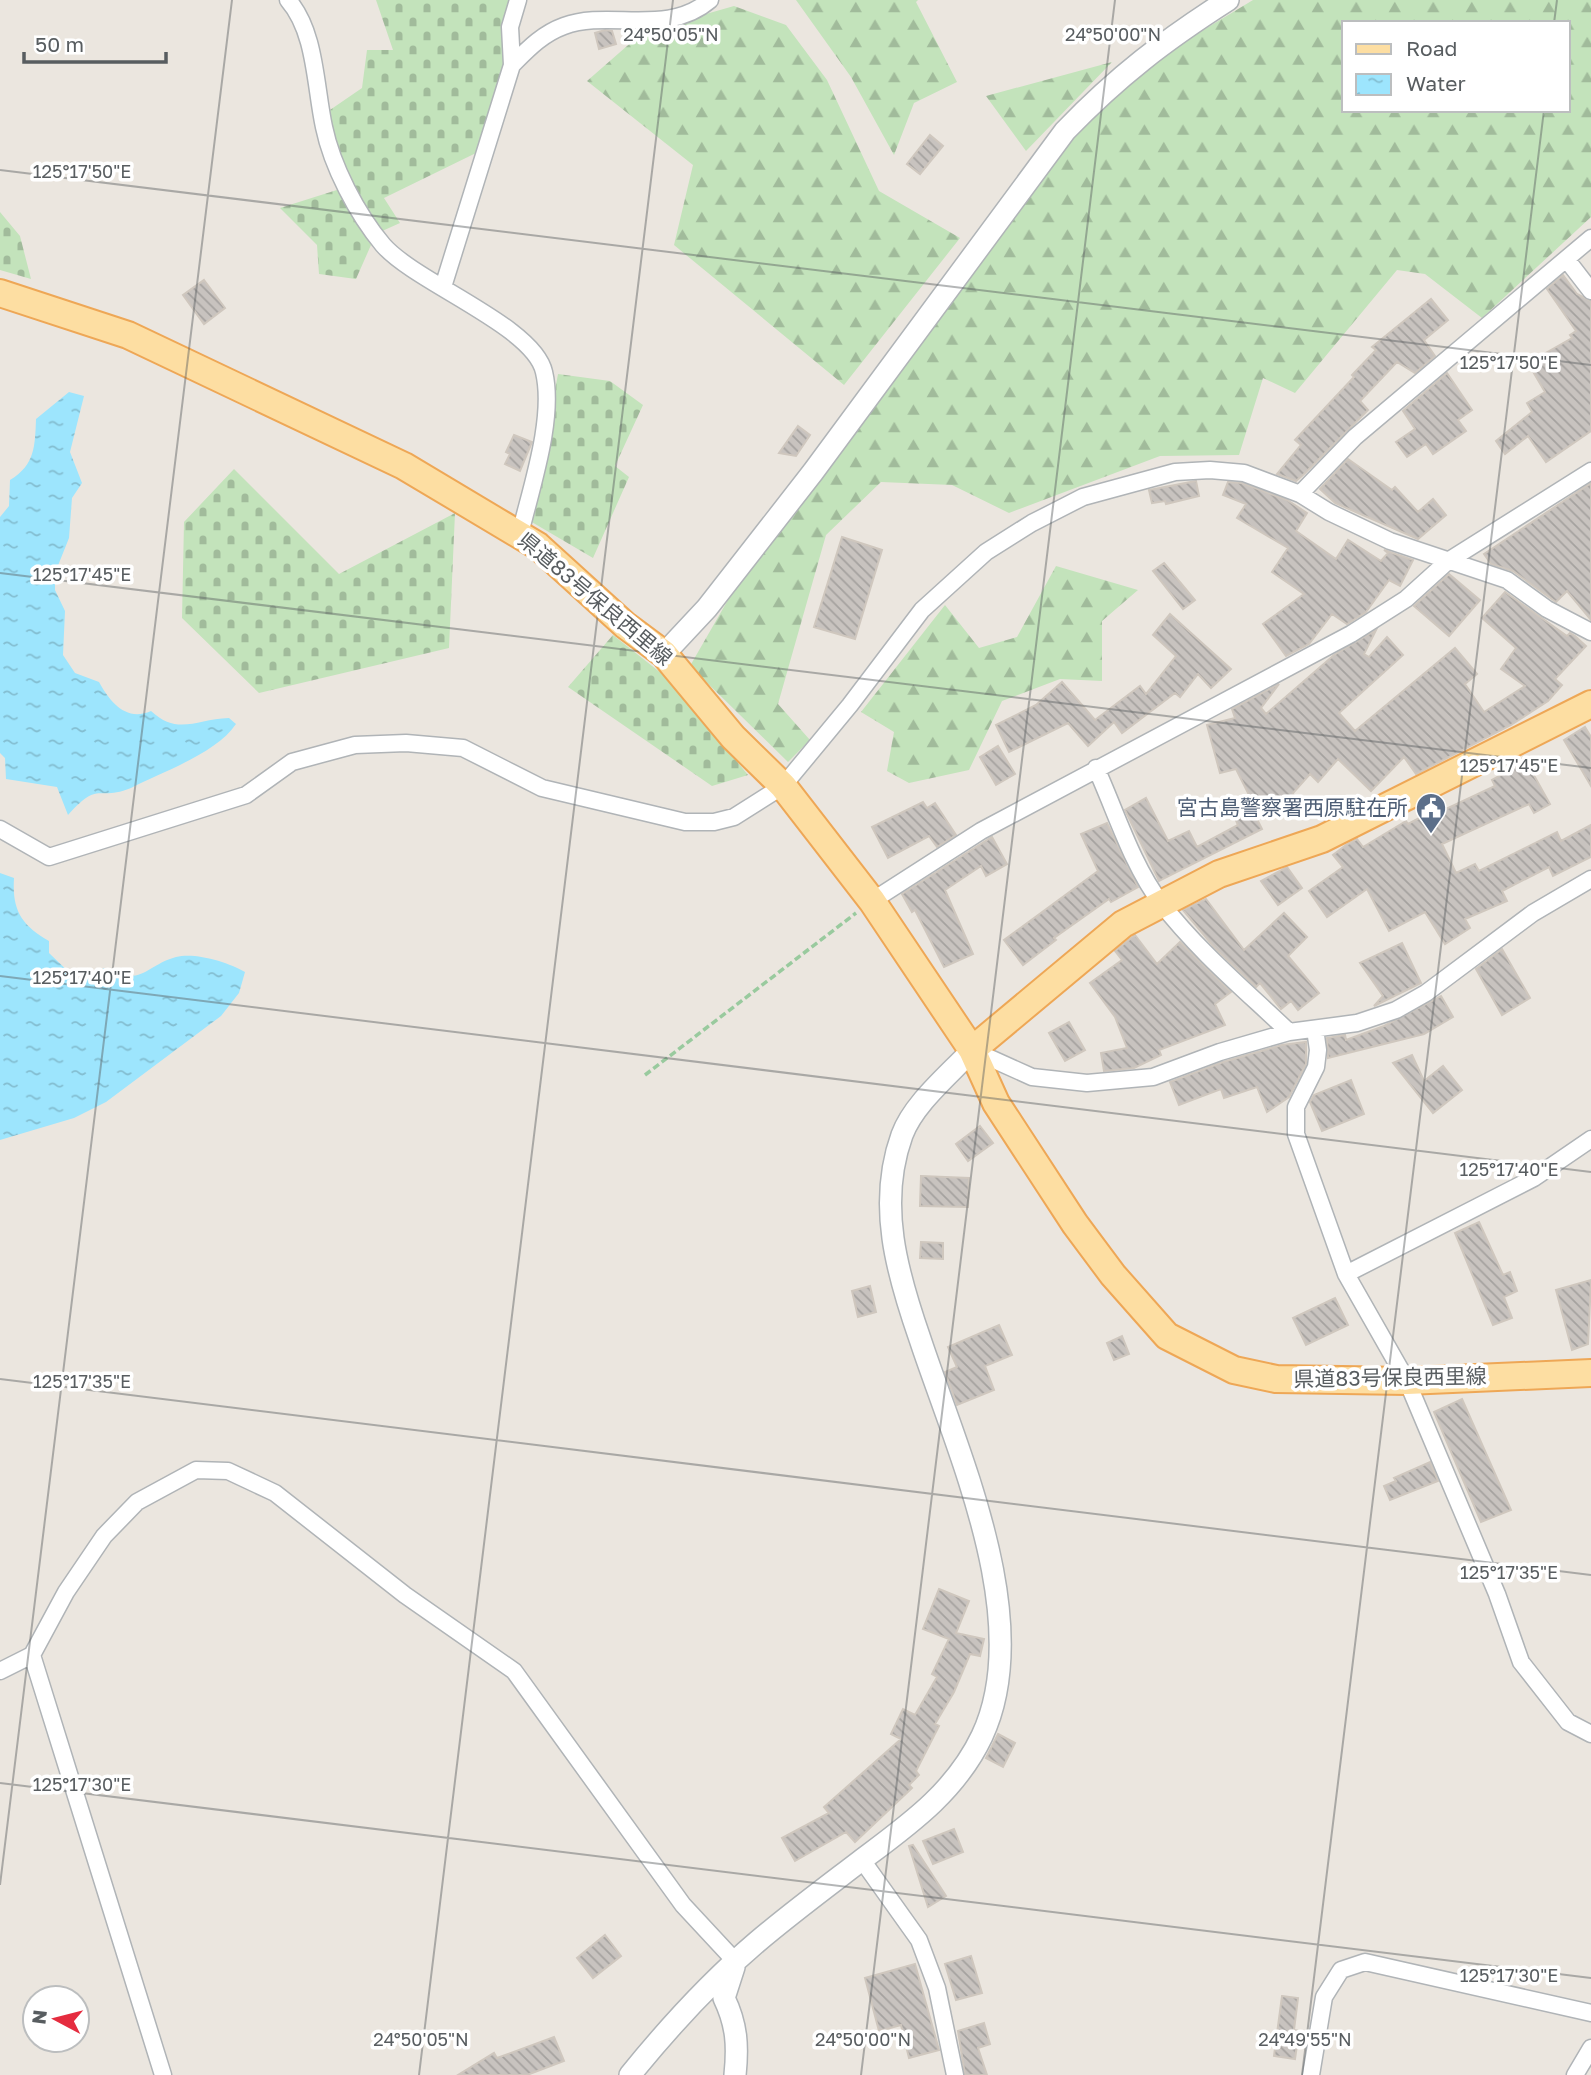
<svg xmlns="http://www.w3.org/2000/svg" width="1591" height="2075" font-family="'Golos Text','Noto Sans JP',sans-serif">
  <defs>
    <pattern id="forest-firs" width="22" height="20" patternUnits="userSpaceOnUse" patternTransform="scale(1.75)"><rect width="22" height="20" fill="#c3e3bb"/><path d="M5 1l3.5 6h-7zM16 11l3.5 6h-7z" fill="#a1bb9b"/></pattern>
    <pattern id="cemetery-stones" width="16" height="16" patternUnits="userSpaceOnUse" patternTransform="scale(1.75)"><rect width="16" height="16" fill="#c3e3bb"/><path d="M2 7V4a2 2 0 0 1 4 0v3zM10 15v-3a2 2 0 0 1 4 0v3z" fill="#a1bb9b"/></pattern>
    <pattern id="water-ripples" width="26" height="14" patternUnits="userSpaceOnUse" patternTransform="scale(1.75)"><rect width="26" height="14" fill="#9de5fd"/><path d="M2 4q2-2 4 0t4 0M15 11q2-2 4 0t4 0" fill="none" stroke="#83bdd0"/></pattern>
    <pattern id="building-back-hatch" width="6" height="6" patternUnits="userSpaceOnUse" patternTransform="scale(1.75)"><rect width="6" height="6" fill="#c8c3bf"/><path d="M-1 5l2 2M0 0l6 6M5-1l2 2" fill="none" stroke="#a5a29f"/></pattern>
  </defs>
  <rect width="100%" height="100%" fill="#ebe6df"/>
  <path fill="url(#forest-firs)" fill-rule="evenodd" d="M796,0H918L916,2L957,82L914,103L894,155L851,77Z
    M1253,0H1591V217L1482,318L1425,274L1397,270L1295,393L1263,378L1239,455L1160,456L1009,513L952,485L881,482L826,535L778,704L810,740L788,762L690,666L740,579L1073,135L1167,52ZM1344,23H1568V110H1344Z
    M734,6L786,25L827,80L879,191L960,238L844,385L674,245L693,165L587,81L643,32Z
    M1112,62L1026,151L986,96Z
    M1056,566L1138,590L1102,621V681L1060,679L1002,701L969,770L909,783L887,771L894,732L861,712L945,605L979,648L1017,637Z"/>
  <path fill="url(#cemetery-stones)" d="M376,0H510L505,59L476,153L384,198L400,223L380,232L347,173L327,112L362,88L367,50H393Z
    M340,189L371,245L356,279L319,274L317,245L280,208Z
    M0,212L20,236L31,279L0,270Z
    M558,374L610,381L643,405L615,466L629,477L593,558L530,521Z
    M234,469L339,574L455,513L449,648L259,693L182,618L184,522Z
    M613,635L671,681L748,775L712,786L568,687Z"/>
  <path fill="url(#water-ripples)" d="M69,392L84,396L70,452L82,483L72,498L69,538L55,573V590L65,611L63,655L75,673L99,682C110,702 126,722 151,711C178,736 196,719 229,718L236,724C217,753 162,772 131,788C97,802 100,779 68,815L57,787L6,779L5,758L0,753V517L9,506L10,480C35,465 35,446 36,419Z
    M0,873L14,878C12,910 21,925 49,941V953L75,978L86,980L104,968C142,988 146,965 176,957C195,952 228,962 245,972L239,993L221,1016L106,1102L74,1118L0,1140Z"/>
  <path fill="url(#building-back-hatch)" stroke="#cfc7be" stroke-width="2" d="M605,30L612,31L616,44L599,49L595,33Z
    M930,135L943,146L920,174L907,164Z
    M1563,275L1577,294L1591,301V431L1546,462L1528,436L1505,454L1496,441L1532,412L1527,403L1545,392L1528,363L1572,338L1570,335L1576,331L1547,289Z
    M204,280L225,308L204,324L183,295Z
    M1431,299L1448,320L1424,340L1435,356L1415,373L1397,362L1360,401L1368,410L1304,474L1296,481L1277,474L1301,445L1295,440L1354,377L1352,375L1376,350L1372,347Z
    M1447,373L1472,410L1458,420L1466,431L1433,454L1426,444L1407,457L1396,442L1415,429L1403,411Z
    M798,426L810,435L796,456L779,453Z
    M514,435L532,442L520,471L505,464L510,454L506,452Z
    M1348,459L1392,490L1395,487L1418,512L1433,499L1446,515L1418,539L1335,503L1320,489Z
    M1196,481L1199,496L1166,504L1165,501L1152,503L1149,490Z
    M1228,482L1242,483L1287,500L1307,513L1296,531L1336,559L1348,540L1381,561L1388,553L1384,550L1413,560L1400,586L1389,580L1366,612L1347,624L1332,614L1309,644L1286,656L1263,624L1304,594L1272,572L1288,548L1237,518L1246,504L1223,495Z
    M1591,483V620L1567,591L1556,602L1513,571L1491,564L1484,554Z
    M842,537L882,550L855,639L814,627Z
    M1164,563L1195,600L1183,609L1153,571Z
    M1449,574L1480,600L1449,636L1414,606Z
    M1505,592L1567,636L1570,633L1575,636L1586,646L1555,679L1562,685L1548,701L1511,725L1416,774L1404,757L1371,791L1338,759L1318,782L1310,774L1293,793L1295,799L1260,817L1236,769L1220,773L1207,725L1235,718L1232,709L1279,684L1261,708L1266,714L1334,655L1376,630L1364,654L1369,657L1387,637L1403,655L1339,713L1355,731L1455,648L1477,674L1465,684L1484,712L1525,686L1501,669L1516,648L1482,618Z
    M1170,614L1231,669L1211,688L1198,674L1180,697L1175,693L1122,733L1114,722L1088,746L1068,723L1009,752L996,725L1036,705L1062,682L1095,720L1140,686L1146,694L1176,656L1153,635Z
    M1585,727L1591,737V786L1564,740Z
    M998,746L1015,774L996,785L980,757Z
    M1526,761L1550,804L1534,813L1529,804L1442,844L1456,873L1475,864L1479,871L1557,832L1561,841L1591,825V857L1553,876L1549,867L1502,891L1507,901L1465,919L1470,928L1445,944L1425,912L1389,931L1367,889L1327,917L1309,891L1343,867L1333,855L1346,845L1357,839L1363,847L1406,821L1408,824L1444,805L1446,809L1495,786L1492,780Z
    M1146,798L1168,841L1189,831L1197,847L1238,825L1234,816L1251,807L1262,829L1159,881L1125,810Z
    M923,802L927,808L935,803L956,835L937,847L929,836L888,858L872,827Z
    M1107,823L1138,887L1111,902L1109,899L1054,938L1056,940L1023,965L1004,940L1098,871L1081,834Z
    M992,837L1007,864L986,876L981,866L945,890L973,954L944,967L915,910L912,912L902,894Z
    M1287,867L1302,888L1278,905L1261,881Z
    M1206,899L1244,950L1284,913L1307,937L1288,956L1319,993L1298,1010L1291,1001L1281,1009L1260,983L1256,987L1214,947L1183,910Z
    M1135,935L1157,964L1180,942L1231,992L1215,1004L1225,1025L1159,1050L1161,1055L1134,1068L1104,1071L1101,1053L1127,1048L1115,1017L1090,983L1122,960L1115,951Z
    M1402,943L1421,983L1374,1006L1383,996L1360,963Z
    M1502,949L1530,998L1502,1015L1476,969Z
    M1441,996L1453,1017L1424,1034L1328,1058L1327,1038L1345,1035L1346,1040L1384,1026Z
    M1069,1022L1085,1050L1065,1061L1049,1033Z
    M1306,1042V1064L1289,1097L1267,1112L1257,1087L1224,1098L1221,1089L1179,1105L1170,1082L1223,1062L1282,1045Z
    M1412,1055L1424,1081L1443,1066L1462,1090L1433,1113L1393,1063Z
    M1351,1080L1364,1114L1322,1131L1310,1102L1314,1095Z
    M980,1126L993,1143L968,1161L956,1144Z
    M921,1176L969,1178L968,1207L920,1206Z
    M1479,1222L1503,1275L1510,1272L1517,1291L1504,1297L1512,1318L1493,1325L1455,1233Z
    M921,1242L943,1243V1259L920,1258Z
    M1591,1280L1588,1344L1572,1350L1556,1290Z
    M870,1286L876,1312L858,1317L852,1291Z
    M1335,1298L1348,1325L1306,1345L1293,1318Z
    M999,1325L1012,1355L985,1366L994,1390L957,1405L945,1372L957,1367L948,1347Z
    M1122,1336L1129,1354L1114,1360L1107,1343Z
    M1462,1399L1511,1510L1481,1522L1434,1412Z
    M1430,1462L1438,1481L1390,1500L1384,1486L1396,1481L1394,1478Z
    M939,1589L969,1601L956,1633L984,1639L980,1656L970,1654L954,1692L935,1724L939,1726L916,1771L919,1775L909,1785L912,1788L855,1842L846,1832L795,1861L782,1838L829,1813L824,1807L901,1739L891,1734L903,1709L915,1715L937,1677L932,1674L949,1639L923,1629Z
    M998,1734L1015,1743L1003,1767L986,1758Z
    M954,1829L963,1852L933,1864L923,1841Z
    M913,1845L946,1896L928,1907L909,1846Z
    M605,1935L621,1956L593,1978L577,1958Z
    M971,1956L982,1993L956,2000L945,1964Z
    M915,1964L939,2050L909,2058L901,2025L879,2031L865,1978Z
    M1282,1996L1298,1998L1294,2030L1299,2031L1295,2059L1274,2056Z
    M984,2023L990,2044L978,2048L987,2075H965L958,2031Z
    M554,2037L564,2061L527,2075H458L494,2053L497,2058Z"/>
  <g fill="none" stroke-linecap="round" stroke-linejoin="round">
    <g stroke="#b0b4b7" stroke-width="19">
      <path id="minor" d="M288,0C316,32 315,86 324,127C332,166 357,214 383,245C416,283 534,326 544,372C555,418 531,488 520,534
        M512,65C528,49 542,34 564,26C609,9 667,37 710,0
        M1567,260L1591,291
        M443,287L512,65L510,27L518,0
        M1300,494L1355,437L1591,238
        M1096,768C1116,812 1132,865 1161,903C1198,951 1246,991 1289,1032
        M0,829L49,857L246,795L292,762L355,745L406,743L463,748L542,788L685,822H714L734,817L783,786L850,705L922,610L986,552L1032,523L1083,497L1175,472L1210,470L1244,473L1300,494L1329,512L1390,541L1507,580L1547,609L1591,632
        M872,901L981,831L1351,634L1406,599L1448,561L1591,471
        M1315,1029L1318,1050L1316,1067L1296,1107V1134L1346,1274L1407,1381L1497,1594L1521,1662L1568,1722L1591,1734
        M972,1050L1032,1077L1087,1083L1153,1077L1220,1052L1289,1032L1357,1023L1396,1010L1426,993L1533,913L1591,879
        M1346,1274L1534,1178L1591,1139
        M32,1655L163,2075
        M0,1671L32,1655L66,1592L104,1536L137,1502L196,1470L228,1471L275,1493L405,1595L514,1671L683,1905L736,1962
        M862,1860L919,1940L937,1988L955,2075
        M1311,2075L1324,1997L1341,1970L1365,1962L1591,2013
        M1575,2075L1591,2048"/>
    </g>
    <g stroke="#b0b4b7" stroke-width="24">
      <path id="tertiary" d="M664,654L707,608L813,472L1065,131C1118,76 1164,41 1228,0
        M734,1967L724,1998C737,2025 738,2046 735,2075
        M630,2075C669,2027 710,1982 757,1942C790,1914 825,1888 859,1862C907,1826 955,1793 982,1736C1036,1621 957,1451 920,1339C897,1273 877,1204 902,1135C914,1103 949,1075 972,1050"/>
    </g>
    <g stroke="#eea756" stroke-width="30">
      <path id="primary" d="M0,293L128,335L404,466L538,546L625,625L664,654L733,737L783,786L872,901L972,1050L996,1103L1075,1224L1113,1275L1167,1336L1234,1370L1276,1379L1407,1381L1591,1373
        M972,1050L1123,924L1219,874L1322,839L1591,704"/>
    </g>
    <path stroke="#99ca9e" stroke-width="3.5" stroke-dasharray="7 3.5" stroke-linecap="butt" d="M645,1075L856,913"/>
    <use href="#minor" stroke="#fff" stroke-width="16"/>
    <use href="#tertiary" stroke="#fff" stroke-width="21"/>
    <use href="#primary" stroke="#fddea2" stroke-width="26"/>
  </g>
  <path fill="none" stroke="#585d60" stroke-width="2" stroke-opacity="0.45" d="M1554,23L1557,0M0,170L1591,365M0,573L1591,768M0,976L1591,1172M0,1379L1591,1575M0,1783L1591,1978M0,1885L232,0M419,2075L673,0M861,2075L1115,0M1302,2075L1544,110"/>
  <defs>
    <g id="civic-pin" transform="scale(1.575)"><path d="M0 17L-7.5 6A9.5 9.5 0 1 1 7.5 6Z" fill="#5c6f8a" stroke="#fff"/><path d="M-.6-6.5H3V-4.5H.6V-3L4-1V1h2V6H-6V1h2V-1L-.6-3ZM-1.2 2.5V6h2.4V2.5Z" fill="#fff"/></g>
  </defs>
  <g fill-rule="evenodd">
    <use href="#civic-pin" x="1431" y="808"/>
  </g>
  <g text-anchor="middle" stroke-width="7" stroke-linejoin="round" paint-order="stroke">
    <g font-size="21" fill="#585d60" stroke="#fff">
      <text transform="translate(595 599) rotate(40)" y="7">県道83号保良西里線</text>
      <text transform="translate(1390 1378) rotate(-1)" y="7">県道83号保良西里線</text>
    </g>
    <g font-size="21" fill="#4e5e75" stroke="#fff" text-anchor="end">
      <text x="1408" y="815">宮古島警察署西原駐在所</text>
    </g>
  </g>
  <g font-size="18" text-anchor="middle" fill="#585d60" stroke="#fff" stroke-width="7" stroke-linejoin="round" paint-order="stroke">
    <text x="671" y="41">24°50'05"N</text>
    <text x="1113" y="41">24°50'00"N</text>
    <text x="82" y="178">125°17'50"E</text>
    <text x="1509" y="369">125°17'50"E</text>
    <text x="82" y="581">125°17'45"E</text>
    <text x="1509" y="772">125°17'45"E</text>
    <text x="82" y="984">125°17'40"E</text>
    <text x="1509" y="1176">125°17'40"E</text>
    <text x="82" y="1388">125°17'35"E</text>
    <text x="1509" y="1579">125°17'35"E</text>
    <text x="82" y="1791">125°17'30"E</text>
    <text x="1509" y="1982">125°17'30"E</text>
    <text x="421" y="2046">24°50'05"N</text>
    <text x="863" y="2046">24°50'00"N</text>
    <text x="1305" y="2046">24°49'55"N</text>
  </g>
  <rect x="1342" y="21" width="228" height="91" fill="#ffffff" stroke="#bcbebf" stroke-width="2"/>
  <rect x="1356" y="44" width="35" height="10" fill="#fddea2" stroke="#bcbebf" stroke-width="2"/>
  <text x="1406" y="56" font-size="21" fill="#585d60">Road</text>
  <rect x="1356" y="74" width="35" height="21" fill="url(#water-ripples)" stroke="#bcbebf" stroke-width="2"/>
  <text x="1406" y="91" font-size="21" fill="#585d60">Water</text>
  <g transform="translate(56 2019) rotate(277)"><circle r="33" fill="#ffffff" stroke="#bcbebf" stroke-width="2"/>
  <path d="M0-5L12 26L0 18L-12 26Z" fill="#e52c3f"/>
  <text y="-10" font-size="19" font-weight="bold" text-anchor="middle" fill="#585d60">N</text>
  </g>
  <path d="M24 52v10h142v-10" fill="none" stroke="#585d60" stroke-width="3.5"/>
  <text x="35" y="52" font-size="21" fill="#585d60" stroke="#ffffff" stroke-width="5" paint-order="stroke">50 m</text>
</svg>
